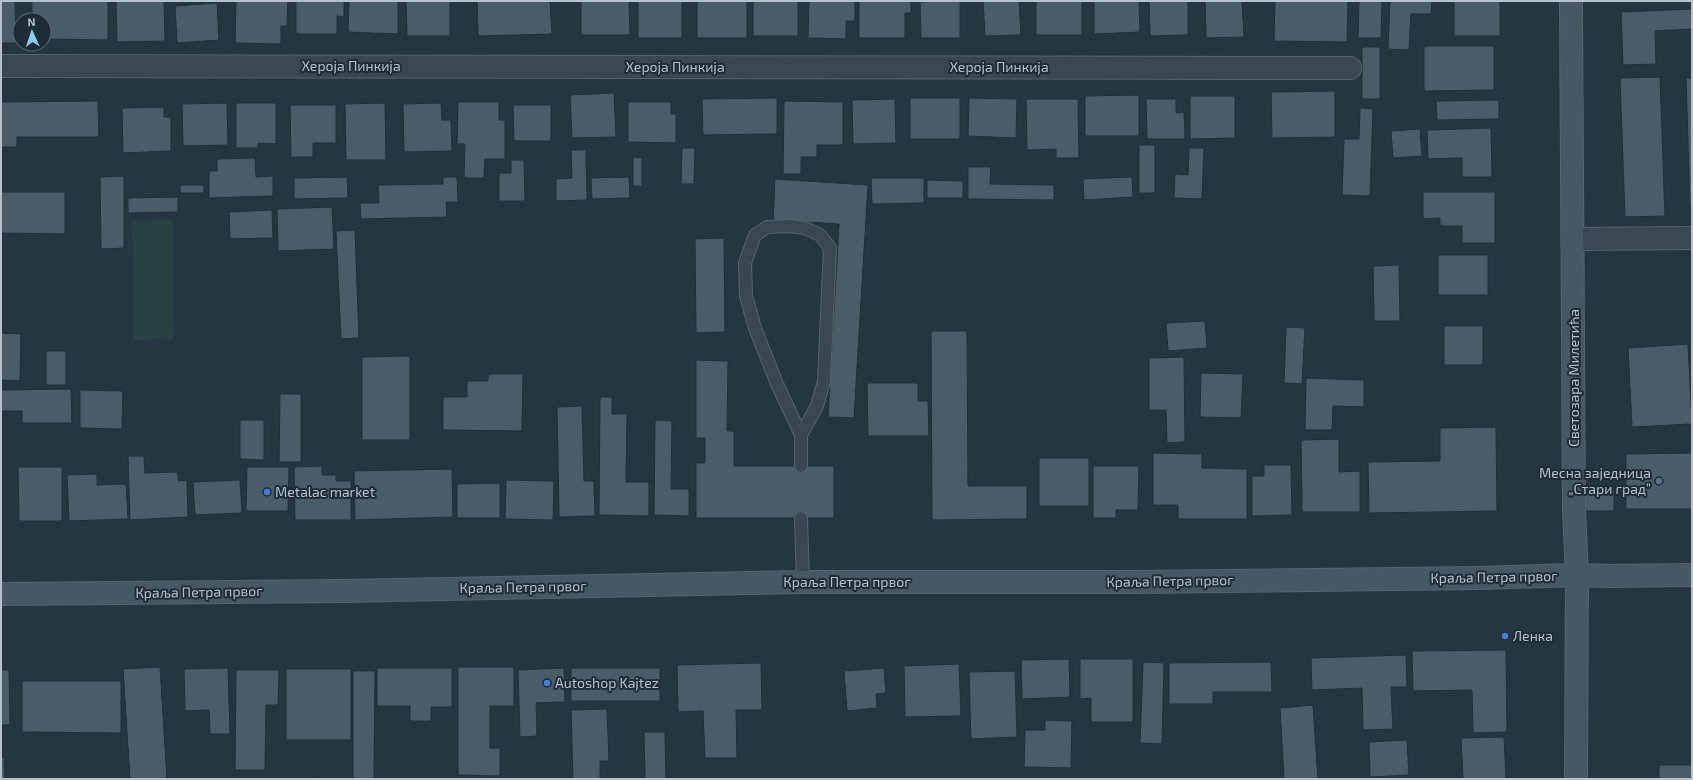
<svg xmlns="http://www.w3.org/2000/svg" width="1693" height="780" font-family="'Exo 2',sans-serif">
  <rect width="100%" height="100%" fill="#253641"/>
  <path fill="#274240" d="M173,220L174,339L134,340L132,221Z"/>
  <path fill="#495c67" stroke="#202e38" d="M1,1H15L16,43H1Z
    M32,1H108V40L44,39V20H32Z
    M116,1H164L165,41L117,42Z
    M236,1H288L287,26H281V44L235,43Z
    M296,1H344V17L337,16V34H296Z
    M349,1H398V34L348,32Z
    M406,1H450V36H407Z
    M477,1H550L552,34L478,36Z
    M581,1H629L630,35H581Z
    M638,1H682V38H638Z
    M697,1H747V38H697Z
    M753,1H798V36H753Z
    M809,1H855V21H846V39L808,38Z
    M859,1H911V13H905V38H859Z
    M942,1H960V38H921L920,2Z
    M983,1H1019L1021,35L985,36Z
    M1036,1H1082V35H1036Z
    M1094,1H1139L1140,32L1094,34Z
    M1149,1H1188V35L1150,36Z
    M1205,1H1242L1244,37L1206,38Z
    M1275,1H1348L1347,42L1274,41Z
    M1359,1H1382L1381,38H1358Z
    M1390,1H1432L1431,14H1411L1409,50L1388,49Z
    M1454,1H1500V36H1454Z
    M217,3L219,40L177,43L175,6Z
    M1692,9V29L1655,31L1656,64L1623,65L1621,12Z
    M1424,46H1494V90L1424,91Z
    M1362,47H1380V99H1362Z
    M1660,77L1665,216L1625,217L1620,78Z
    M1686,78H1692V206H1690Z
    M1335,91V137L1272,138L1271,92Z
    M614,93L616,137L572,138L570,95Z
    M1139,95V136H1085V96Z
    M1190,96H1235V138L1190,139Z
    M777,98V134L703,135L702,99Z
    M910,98H960V139H910Z
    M969,98L1017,99L1016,138L968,136Z
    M895,99L896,143L853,144L852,100Z
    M1026,99H1078L1079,158H1056V149L1027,150Z
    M1146,99H1176V113L1184,112L1185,139H1147Z
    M1499,100V119L1437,120L1436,101Z
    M98,101L99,137H17V147H1V102Z
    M784,101L843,102V145H817V157H801V174H783Z
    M458,102H499V120H505V159H485L484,178H464L465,144H457Z
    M628,102H671V114H676V143L628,142Z
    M227,103L228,145L183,146L182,104Z
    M236,103H276V144L258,143V148H236Z
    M385,103L386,160H346L345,104Z
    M441,103L442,120H451L452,151L404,152L403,104Z
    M290,105H336V143H313V157H291Z
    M513,105H551V141H514Z
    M164,107V117H171V151L123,153L122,108Z
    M1360,108L1373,109L1370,196L1342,195L1344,139H1359Z
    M1491,128L1492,177H1462V158L1428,159L1427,130Z
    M1420,129L1422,156L1393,158L1391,131Z
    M1139,145H1155V193H1139Z
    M682,148H695L694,184H681Z
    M1189,148H1204L1202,199L1174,198L1175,174L1188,175Z
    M571,150H586L587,200L556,201V179L572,178Z
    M633,157L642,158V186H633Z
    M255,158L256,177L273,176V196L209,198V171H217V159Z
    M511,160H524L525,201H499V173H511Z
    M968,167H991L990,184L1054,185V200L968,199Z
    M124,176V248L101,249L100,177Z
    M347,177L348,198L294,199V178Z
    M443,177H457L458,202H446L447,217L361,219L360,203H379L378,185L443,184Z
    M629,177L630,198L592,199L591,178Z
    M1132,177L1133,197L1084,200L1083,179Z
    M871,178H924V203L872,204Z
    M775,179L868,185L854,418L828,417L839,224L773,220Z
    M927,180L963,181V198H927Z
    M180,185H204V193H180Z
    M1,192H65V234L1,233Z
    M1423,192H1495V243H1462V226H1440V218L1423,219Z
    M178,197V212L128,213V198Z
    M332,207L334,249L278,251L277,209Z
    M272,210L273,238L230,239L229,212Z
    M355,230L359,338L341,339L336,231Z
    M724,238L725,332L696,333L695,239Z
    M1438,255H1488V295H1438Z
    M1399,265L1400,321H1374L1373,266Z
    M1205,321L1207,348L1168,351L1166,323Z
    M1444,326H1483V365H1444Z
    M1286,327L1305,328L1302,384L1284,383Z
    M931,331H967L968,486H1027V519L932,520Z
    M1,333L21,334L20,381L1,380Z
    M1688,344L1692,424L1632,427L1628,348Z
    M46,351H66V385H46Z
    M410,356V440H362V357Z
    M1184,357L1185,442L1167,443L1166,410H1149V358Z
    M696,360L728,361L727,431H734V466H834V518H696V463H705V438H696Z
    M1201,373L1243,374L1241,418L1200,417Z
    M488,374H523L522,431L443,430V397H467V381H488Z
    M1306,378L1364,380V407L1333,406L1332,430H1305Z
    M867,383H918V401H928L929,436H868Z
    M71,389L72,423H22V411H1V390Z
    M80,390L123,391L122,429L80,428Z
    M280,394H301V462H279Z
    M600,397H612V414H627L626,482H649V516L599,515Z
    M582,406L584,481H594L595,516L559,517L557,407Z
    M240,420H264V460L240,459Z
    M655,420L672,421L671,489H689V516L654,515Z
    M1496,427L1497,511L1369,513L1368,462L1440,461V428Z
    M1339,439V472L1360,471V512H1302L1301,440Z
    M1153,453L1202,454V468L1247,469V519H1178V505H1153Z
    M1692,453V509H1626V454Z
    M128,456H144L145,473L178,472V481L187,480L188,517L130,520Z
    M1039,458H1089V506H1039Z
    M1264,465H1291L1292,515L1252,516V476H1264Z
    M322,466V475H336V481H351V520H295L294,467Z
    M1093,466H1139L1138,510H1116V518H1093Z
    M18,467H62V521H19Z
    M247,467H289L288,511H246Z
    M452,469L453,517L355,520L354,471Z
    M97,474V485L126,484L128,519L69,521L67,475Z
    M240,480L242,513L195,515L193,482Z
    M506,480L554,481L553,520L505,519Z
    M500,483V518H457V484Z
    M1580,488H1614V511H1580Z
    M1506,650L1507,732L1473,733L1472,690L1413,691L1412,651Z
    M1406,655L1407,687H1391L1393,729L1363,730L1362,688L1312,690L1311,658Z
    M1069,659L1070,697L1022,699L1021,660Z
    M1080,659H1133V722H1091V698L1080,699Z
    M1143,662L1164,663L1162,744L1140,743Z
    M1271,662L1272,692H1213V704H1169V663Z
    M761,663L762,710H736L737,758H705L703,711L678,712L677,665Z
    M959,664L961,716L905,717L904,666Z
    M160,667L167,779H130L123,669Z
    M458,667H514V706H490V748H500V776L458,775Z
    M228,668L230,734H210L209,710L185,711L184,669Z
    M377,668H452V707H431V721H410V706H377Z
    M564,668L565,702L536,703L537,736L520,737L518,670Z
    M571,668H660V701H571Z
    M884,668L886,693L876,694L877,708L847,711L844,671Z
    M286,669H351V740H286Z
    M1,670H9L10,725H1Z
    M236,670H279L278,705H266L265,770H235Z
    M353,671H375L374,779H353Z
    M1015,671L1017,737L971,739L969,672Z
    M22,681H121V733L22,732Z
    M1313,705L1318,779H1284L1280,708Z
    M607,709L609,761H600V779H573L571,710Z
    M1045,720L1072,721L1071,768L1024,767L1025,730H1045Z
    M644,732H665L666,779H635L645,778Z
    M1504,737L1506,779H1463L1461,738Z
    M1407,740L1409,775L1370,777L1369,742Z
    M4,757L5,779H1V758Z
    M1659,765H1692V779H1659Z
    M317,778V779H294Z"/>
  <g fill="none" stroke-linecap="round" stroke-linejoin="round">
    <g stroke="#57656e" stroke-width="14">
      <path id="lane" d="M801,466V435L817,406L824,381L830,248L820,235L805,228L790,226L767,227L755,235L745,263L746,296L755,328L777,384L801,435
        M801,518L803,582"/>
    </g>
    <g stroke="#57656e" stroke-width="24">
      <path id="street" d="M1,66L1350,68
        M1573,239L1692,238"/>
    </g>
    <g stroke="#57656e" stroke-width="24">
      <path id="secondary" d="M1571,1L1574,510L1577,575L1576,779
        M1,594L344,591L803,582H1135L1479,578L1577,575L1609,576L1692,575"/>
    </g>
    <use href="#lane" stroke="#394751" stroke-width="12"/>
    <use href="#street" stroke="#394751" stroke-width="22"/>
    <use href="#secondary" stroke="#475764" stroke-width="22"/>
  </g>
  <circle fill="#5c6f8a" stroke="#1e2c36" stroke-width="1.5" cx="1659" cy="481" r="4"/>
  <g fill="#3f7fe0" stroke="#1e2c36" stroke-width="1.5">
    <circle cx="267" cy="492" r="4"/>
    <circle cx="1505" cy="636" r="4"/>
    <circle cx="547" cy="683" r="4"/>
  </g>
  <g text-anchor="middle" stroke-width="4" stroke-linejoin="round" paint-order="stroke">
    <g font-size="14" fill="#b6c2cb" stroke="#1e2c36">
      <text x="351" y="71">Хероја Пинкија</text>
      <text x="675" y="72">Хероја Пинкија</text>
      <text x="999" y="72">Хероја Пинкија</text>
      <text transform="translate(1574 378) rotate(-90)" y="5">Светозара Милетића</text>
      <text transform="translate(1494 577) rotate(-1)" y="5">Краља Петра првог</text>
      <text transform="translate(1170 581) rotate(-1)" y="5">Краља Петра првог</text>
      <text x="847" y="587">Краља Петра првог</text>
      <text transform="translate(523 587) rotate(-1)" y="5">Краља Петра првог</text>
      <text transform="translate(199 592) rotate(-1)" y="5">Краља Петра првог</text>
    </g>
    <g font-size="14" fill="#b6c2cb" stroke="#1e2c36" text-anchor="start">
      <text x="1651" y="478" text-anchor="end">Месна заједница<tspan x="1651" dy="16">„Стари град”</tspan></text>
      <text x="275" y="497">Metalac market</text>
      <text x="1513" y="641">Ленка</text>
      <text x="555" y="688">Autoshop Kajtez</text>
    </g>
  </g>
  <rect width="1693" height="780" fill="none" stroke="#b6c2cb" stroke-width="4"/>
  <g transform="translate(32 32) rotate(357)"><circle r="19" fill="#1e2c36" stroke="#5b6872"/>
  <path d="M0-3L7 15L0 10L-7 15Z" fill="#8bcbfb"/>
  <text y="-6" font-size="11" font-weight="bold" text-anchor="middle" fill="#b6c2cb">N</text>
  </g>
</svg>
